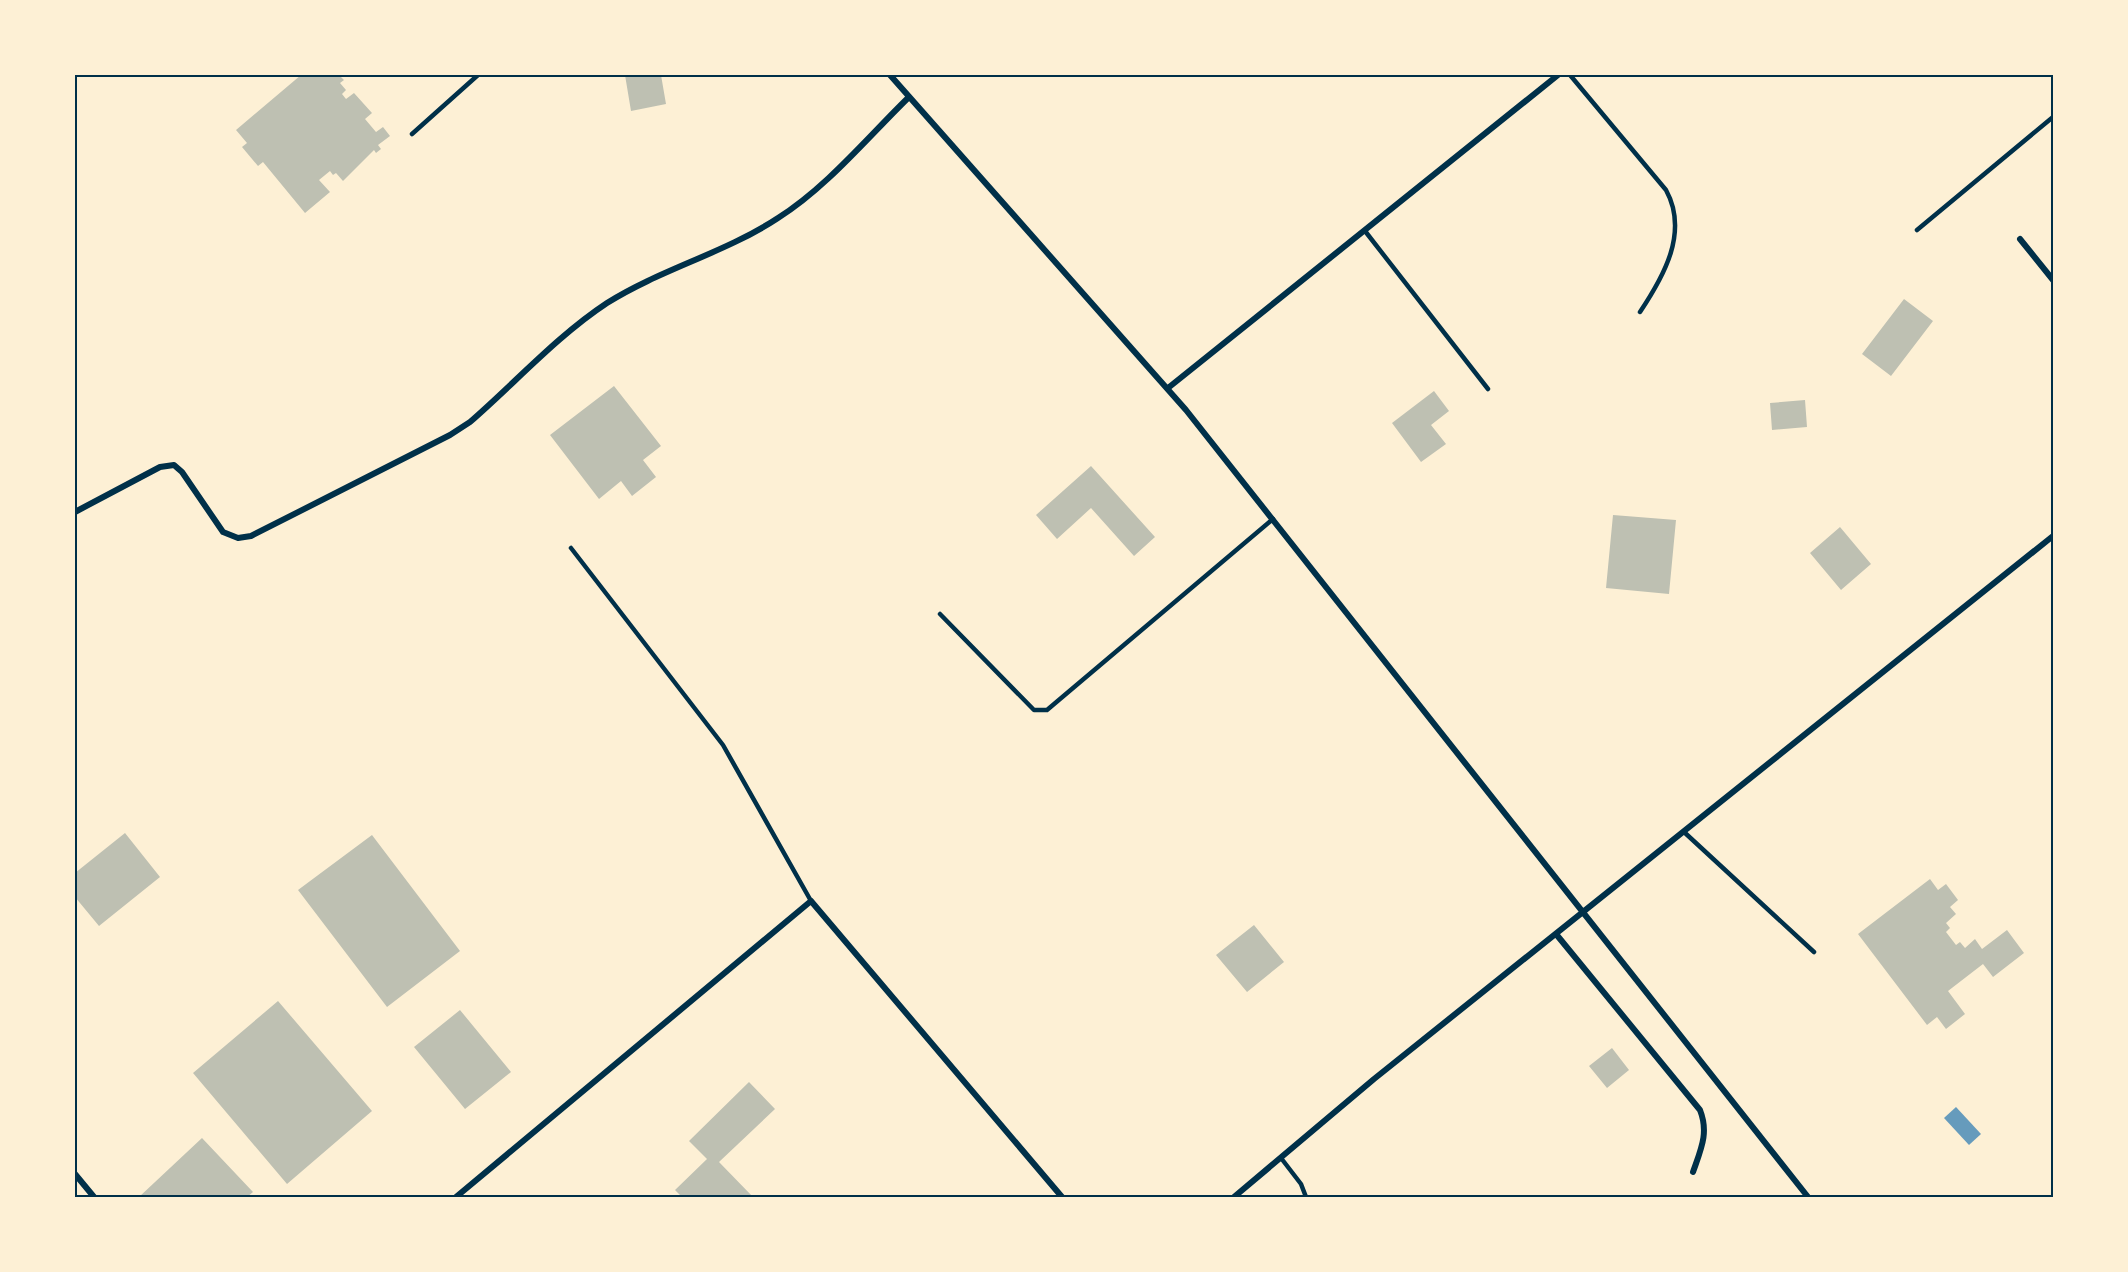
<svg xmlns="http://www.w3.org/2000/svg" width="2128" height="1272" font-family="'IBM Plex Sans',sans-serif">
  <rect width="100%" height="100%" fill="#fdf0d5"/>
  <path fill="#669bbc" d="M1956,1107L1981,1134L1969,1145L1944,1118Z"/>
  <path fill="#bec0b2" d="M301,75H339L344,80L340,83L346,90L342,94L346,99L354,93L372,113L365,119L376,132L383,127L390,136L378,145L381,149L376,153L374,150L343,181L336,173L333,175L330,171L319,180L330,192L305,213L263,162L258,166L242,147L247,143L236,130Z
    M625,75H661L666,104L631,111Z
    M1904,299L1933,321L1891,376L1862,354Z
    M614,386L661,446L643,460L656,477L632,496L621,481L599,499L550,435Z
    M1434,391L1449,411L1431,425L1446,444L1421,462L1392,423Z
    M1805,400L1807,427L1772,430L1770,403Z
    M1091,466L1155,537L1134,556L1091,508L1057,539L1036,515Z
    M1613,515L1676,520L1669,594L1606,588Z
    M1840,527L1871,564L1841,590L1810,553Z
    M125,833L160,877L99,926L75,897V873Z
    M372,835L460,951L387,1007L298,890Z
    M1930,879L1938,890L1946,884L1958,900L1950,907L1956,914L1946,923L1950,928L1946,932L1956,945L1960,942L1965,948L1975,939L1982,949L2007,930L2024,953L1993,977L1983,964L1948,991L1965,1014L1946,1029L1937,1017L1927,1025L1858,934Z
    M1254,925L1284,962L1247,992L1216,955Z
    M278,1001L372,1111L287,1184L193,1073Z
    M460,1010L511,1072L465,1109L414,1047Z
    M1612,1048L1629,1070L1607,1088L1589,1066Z
    M749,1082L775,1109L719,1162L753,1197H682L675,1190L707,1159L689,1141Z
    M202,1138L253,1192L247,1197H139Z"/>
  <g fill="none" stroke-linecap="round" stroke-linejoin="round">
    <path stroke="#003049" stroke-width="4.5" d="M1570,75L1666,190C1689,232 1664,276 1640,312
      M412,134L478,75
      M1917,230L2053,117
      M1365,231L1488,389
      M571,548L723,745L811,901
      M940,614L1034,710H1047L1273,519
      M1684,832L1814,952
      M1281,1158L1301,1184L1306,1197"/>
    <path stroke="#003049" stroke-width="6" d="M890,75L1186,410L1808,1197
      M2020,239L2053,280
      M1168,388L1558,75
      M75,512L160,467L174,465L182,472L223,532L238,538L251,536L450,435L470,422C515,383 557,336 607,303C661,269 725,253 778,218C826,188 868,137 908,98
      M1556,934L1700,1110C1709,1133 1701,1149 1693,1172
      M75,1174L94,1197
      M456,1197L811,901L1062,1197
      M1234,1197L1374,1079L2053,536"/>
  </g>
  <rect width="2128" height="1272" fill="none" stroke="#fdf0d5" stroke-width="153"/>
  <rect x="76" y="76" width="1976" height="1120" fill="none" stroke="#003049" stroke-width="2"/>
</svg>
